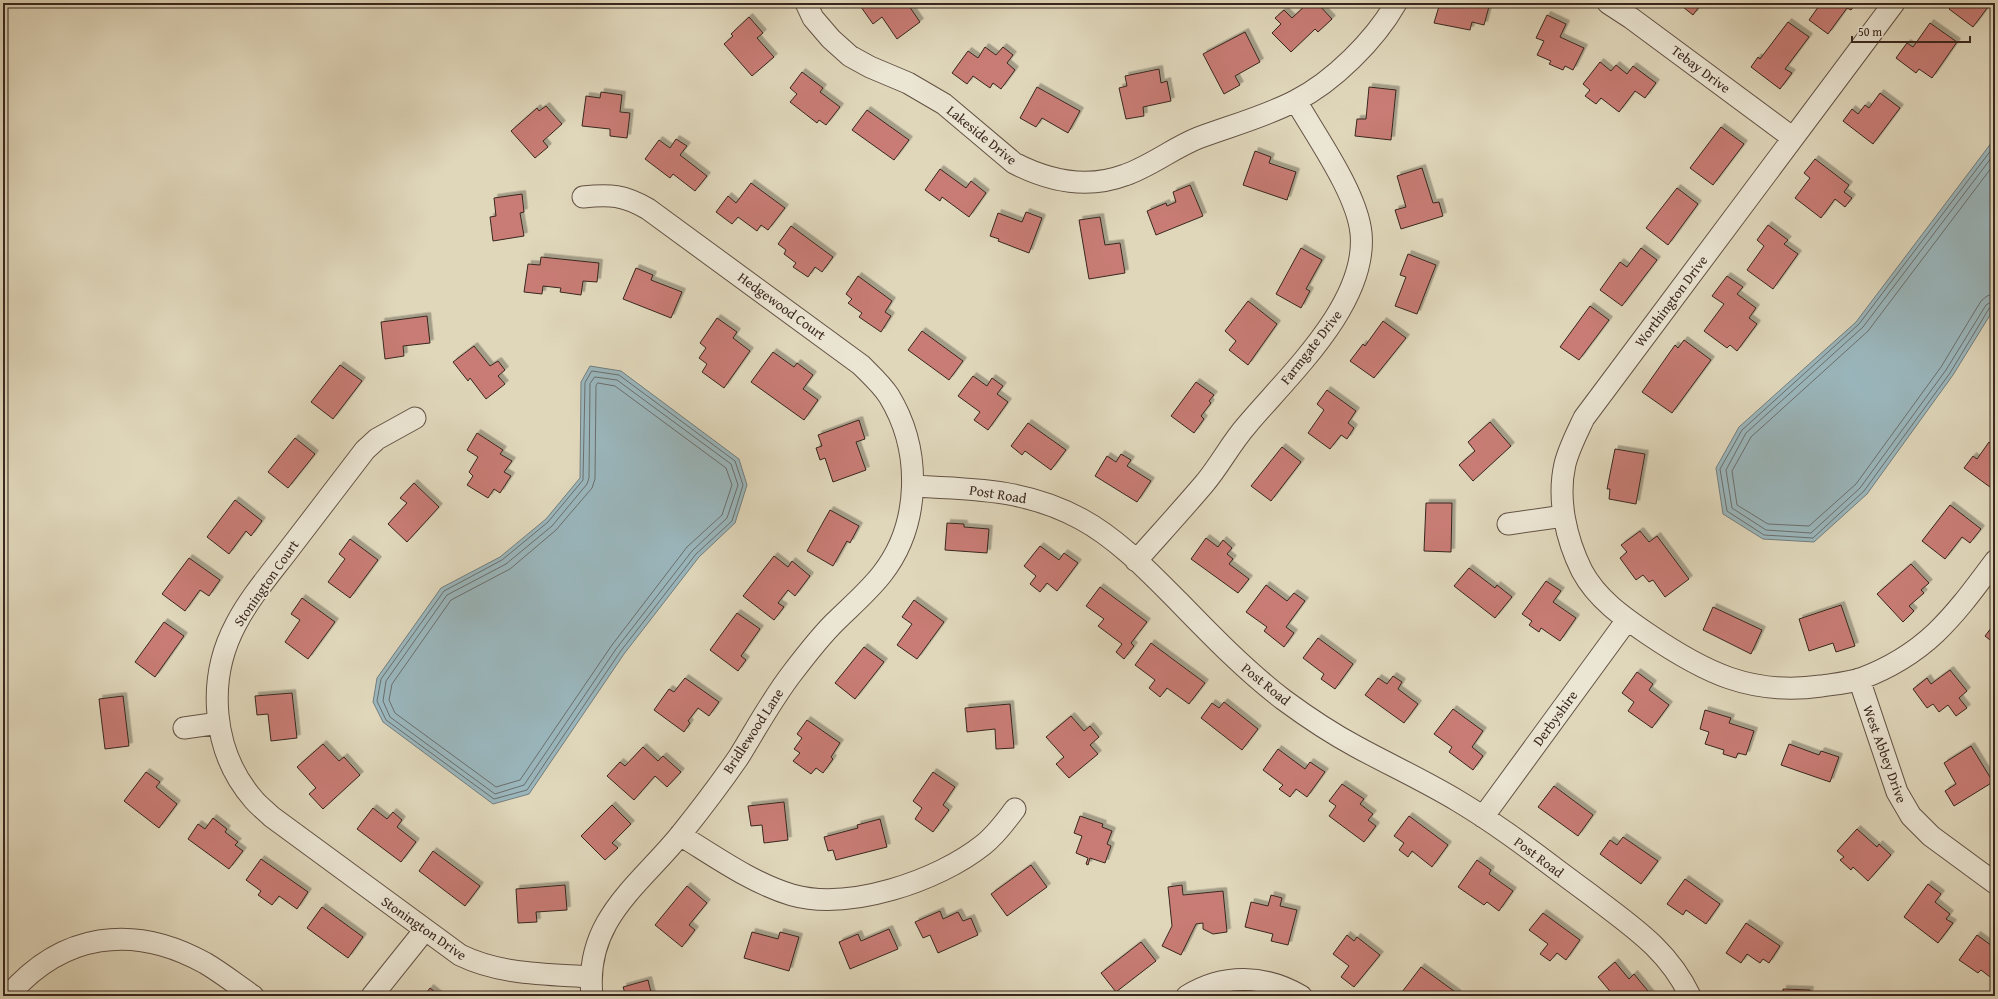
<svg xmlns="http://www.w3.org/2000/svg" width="1998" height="999" font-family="'Gentium Book Plus',serif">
  <defs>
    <filter id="shadow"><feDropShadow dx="3.5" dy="-3.5" stdDeviation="0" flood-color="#0004"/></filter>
  </defs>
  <rect width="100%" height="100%" fill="#e0d7bb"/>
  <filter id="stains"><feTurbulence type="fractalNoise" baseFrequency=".005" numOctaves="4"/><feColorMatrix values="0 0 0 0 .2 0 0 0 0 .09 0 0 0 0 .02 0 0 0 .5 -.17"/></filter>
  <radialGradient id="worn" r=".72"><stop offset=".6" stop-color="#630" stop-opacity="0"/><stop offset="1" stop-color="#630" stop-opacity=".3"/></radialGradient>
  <path fill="#9ab6bc" stroke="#737d7d" d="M1995,138V307L1953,375L1867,494L1814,542L1763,539L1723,514L1716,468L1739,427L1856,322Z
    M590,366L621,371L739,459L747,485L735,523L699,557L624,654L529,794L493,804L383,722L373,702L377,678L441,588L500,557L546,519L580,478L581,382Z"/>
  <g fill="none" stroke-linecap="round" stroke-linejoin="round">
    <path stroke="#6a6e6d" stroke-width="1" d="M1995,145L1859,324L1742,430L1720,469L1727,511L1764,535L1813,538L1864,491L1950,373L1990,307L1995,305
      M1995,153L1863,327L1746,433L1726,470L1732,508L1766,530L1811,533L1860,488L1946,370L1986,305L1995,300
      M1995,163L1868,331L1751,437L1732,471L1737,505L1768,524L1809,526L1856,484L1941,367L1981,301L1987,296L1995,294
      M592,371L619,375L735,461L743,485L732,521L696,554L620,652L527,790L494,799L386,720L377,701L381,679L444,591L502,560L548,522L583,480L585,383Z
      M595,377L617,380L731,464L738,485L727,518L692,551L616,649L524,785L495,794L390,717L383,701L386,681L447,595L506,564L552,526L587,484L589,478L590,384Z
      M598,383L615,386L726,468L732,485L722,515L687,547L612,645L520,780L496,787L395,713L389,700L392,684L451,600L510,569L556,530L592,488L595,479L596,386Z"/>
  </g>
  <path fill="#c87c75" stroke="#39271e" filter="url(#shadow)" d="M867,3H907L920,22L897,39L882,17L873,24L861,7Z
    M1308,3H1317L1332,19L1318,32L1315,29L1291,52L1272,33L1281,24L1275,18L1284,10L1292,18Z
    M1440,3H1490L1484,25L1472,22L1470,30L1434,23Z
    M1678,3H1702L1693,15Z
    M1821,3H1856L1851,10L1847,8L1828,34L1809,20Z
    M1953,3H1991L1973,27L1949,9Z
    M1547,15L1566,24L1560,37L1584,48L1573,70L1565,66L1563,70L1549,64L1551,61L1537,55L1544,41L1536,38Z
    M749,17L763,33L757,38L774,57L752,76L724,44L733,36L731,34Z
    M1788,22L1809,37L1785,69L1792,73L1780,89L1751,67L1758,57L1760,59Z
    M1930,23L1957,42L1932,78L1919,69L1916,73L1896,58L1907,43L1913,47Z
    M1245,32L1260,62L1235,76L1240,85L1224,94L1203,54Z
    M985,47L996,55L1003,47L1013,55L1007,63L1015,70L1001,89L993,83L990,88L973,76L967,84L952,73L968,51L978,58Z
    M1600,62L1611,71L1616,65L1627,74L1633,66L1656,83L1645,98L1635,91L1619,112L1601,98L1596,104L1585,96L1590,90L1583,84Z
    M1159,69L1161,83L1167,81L1171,101L1143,107L1144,116L1126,119L1119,88L1127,86L1125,76Z
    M802,72L823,88L820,92L840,107L826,125L819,120L817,123L790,102L797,94L790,88Z
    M1037,87L1080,111L1068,133L1042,118L1036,127L1020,118Z
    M1369,87L1396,90L1391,140L1355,136L1357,119H1366Z
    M601,92L622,95L620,112L630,113L627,138L610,136V129L582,126L586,96L600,98Z
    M1880,93L1900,108L1873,144L1843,121L1852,109L1858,114L1865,105L1869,108Z
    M546,106L562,124L543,141L548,147L535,158L511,131L537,108L539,111Z
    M867,110L909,140L894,160L852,130Z
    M1721,127L1744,144L1713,185L1690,168Z
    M676,139L687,146L680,155L707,176L695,191L673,174L670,178L645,159L659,140L670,148Z
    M1255,151L1271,157L1269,163L1296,172L1287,200L1243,185Z
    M1815,159L1849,185L1844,192L1852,198L1845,207L1835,199L1821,218L1795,198L1810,178L1804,173Z
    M1422,168L1433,203L1439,202L1443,216L1401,229L1395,210L1406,207L1397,176Z
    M940,169L966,188L971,181L986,193L969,217L942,197L940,201L925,190Z
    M751,183L785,208L768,230L761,225L757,231L738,217L732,224L716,212L728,196L736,203Z
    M1190,185L1203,216L1156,235L1147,211L1166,203L1167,206L1176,202L1173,192Z
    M1677,188L1698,204L1668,245L1646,228Z
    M522,194L524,212L520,213L524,236L493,241L490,217L496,216L494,198Z
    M1026,212L1042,218L1029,253L998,241L999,239L990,236L998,213L1022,222Z
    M1100,217L1105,245L1120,243L1125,273L1089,279L1079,220Z
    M1768,225L1788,240L1784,244L1798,254L1773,289L1747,270L1764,246L1757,240Z
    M791,226L833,257L822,272L815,267L808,277L793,267L796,263L784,254L786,250L778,244Z
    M1301,248L1322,260L1306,289L1310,291L1301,308L1276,294Z
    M1641,248L1657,260L1622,306L1600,290L1620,262L1627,267Z
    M1408,254L1436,265L1417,314L1395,306L1406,277L1400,275Z
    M541,257L599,263L597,282L583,281L581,295L560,292L561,288L543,286L542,294L524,292L528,264L540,265Z
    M636,268L653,275L651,280L682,292L671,318L623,299Z
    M858,276L892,301L885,312L891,316L881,332L859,317L862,313L848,303L852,299L846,294Z
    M1727,276L1743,287L1737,294L1756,308L1749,318L1757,324L1737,351L1730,345L1727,348L1704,331L1724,304L1712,296Z
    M1248,301L1277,324L1248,365L1229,350L1236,341L1225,331Z
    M1590,306L1609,320L1579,360L1560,347Z
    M427,316L430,343L403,346L404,356L385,359L381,322Z
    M717,318L737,332L733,338L750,351L724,388L702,372L707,364L699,358L706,348L700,343Z
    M1383,321L1406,338L1374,378L1350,361L1363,344L1365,346Z
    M922,331L963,361L949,380L908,350Z
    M1684,340L1711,360L1672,413L1642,392L1675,345L1678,348Z
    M474,346L490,366L498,361L505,370L498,376L505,384L486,399L470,378L468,381L453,362Z
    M773,352L794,367L797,363L813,375L803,389L818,400L804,420L751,382Z
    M340,365L362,381L333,419L311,402Z
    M973,376L987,386L992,378L1003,386L997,394L1008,402L988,430L974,420L980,412L958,396Z
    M1196,382L1214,395L1209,401L1211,403L1201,416L1204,419L1194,433L1171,416Z
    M1327,390L1356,411L1348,423L1354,428L1347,439L1341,435L1330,449L1308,433L1324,410L1317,404Z
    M859,420L865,439L856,442L866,470L833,482L825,458L820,460L816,448L822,446L818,435Z
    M1490,422L1511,446L1473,481L1459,465L1475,451L1468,442Z
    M1028,423L1066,450L1051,470L1025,451L1022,455L1011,446Z
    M477,433L503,450L500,454L512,461L504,472L511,476L500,493L494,489L488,498L467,485L473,476L469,472L478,457L467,450Z
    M295,438L315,454L288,488L268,472Z
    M1989,442L1995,447L1994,490L1964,468L1973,456L1977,459Z
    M1282,447L1301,462L1271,501L1251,486Z
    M1615,449L1645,454L1636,504L1609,499L1610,489H1607Z
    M1121,454L1131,460L1127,466L1151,481L1137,502L1095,476L1107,456L1116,462Z
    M414,483L439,507L407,542L388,524L407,503L400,498Z
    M235,500L262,521L251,536L246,531L229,554L207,537Z
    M1426,503H1452L1451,552L1424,551Z
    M1950,505L1981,529L1970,543L1962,537L1945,559L1922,541Z
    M830,510L859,526L850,543L847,541L833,566L807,551Z
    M947,523L964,524V527L989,529L987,553L945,550Z
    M1640,531L1649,542L1657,536L1689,579L1665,597L1653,580L1649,582L1643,575L1636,580L1620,558L1627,552L1621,545Z
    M1206,538L1218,547L1223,540L1232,548L1227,554L1233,559L1229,564L1249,579L1238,593L1191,559Z
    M350,539L378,560L350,598L328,582L345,559L339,554Z
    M1040,546L1059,560L1064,553L1078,563L1057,591L1047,583L1040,592L1030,584L1036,576L1024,566Z
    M774,556L788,567L792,561L810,576L795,596L788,590L778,603L784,607L774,620L743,596Z
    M189,558L220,580L209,596L200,590L185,611L162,594Z
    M1911,564L1929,583L1921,590L1924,593L1909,606L1914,611L1903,622L1877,594Z
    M1469,568L1495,588L1497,585L1512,597L1495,618L1454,586Z
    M1546,581L1561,591L1553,602L1576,618L1560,641L1541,628L1539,632L1529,625L1532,621L1522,614Z
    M1266,585L1287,601L1294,593L1305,601L1286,627L1294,633L1284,647L1264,631L1267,627L1246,612Z
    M1100,587L1147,622L1131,643L1134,646L1124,659L1116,652L1122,644L1098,626L1104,619L1086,606Z
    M302,598L335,622L308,659L285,642L300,620L291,614Z
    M914,600L944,622L917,659L897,645L912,624L902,617Z
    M1841,605L1855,646L1836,652L1833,643L1809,651L1799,619Z
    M1713,607L1762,630L1751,654L1703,630Z
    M737,613L760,629L741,656L746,660L738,671L710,650Z
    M164,622L184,636L155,677L135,662Z
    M1995,623V644L1985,636Z
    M1318,638L1353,664L1335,689L1321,679L1324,674L1303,658Z
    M1151,643L1205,683L1189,704L1167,688L1160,697L1149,688L1155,680L1135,665Z
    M864,647L884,662L855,699L835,683Z
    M1950,670L1967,691L1959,698L1967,708L1956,716L1948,705L1939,712L1933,704L1927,708L1913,689L1927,678L1931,684Z
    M1637,672L1653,684L1649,690L1669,705L1652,728L1628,711L1634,702L1622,693Z
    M1393,676L1402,682L1398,689L1418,704L1404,723L1365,695L1378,678L1387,684Z
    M685,678L719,702L709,716L698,708L688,721L690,723L684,732L654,710L669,689L674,692Z
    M292,693L297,738L271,741L268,714L257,715L255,696Z
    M123,696L129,746L105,749L99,699Z
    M1224,702L1258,729L1242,750L1201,718L1212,703L1219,708Z
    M1010,704L1014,748L996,749L995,729L967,732L965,708Z
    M1453,709L1483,731L1472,747L1483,756L1473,770L1449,752L1452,747L1434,734Z
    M1705,710L1731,718L1729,723L1754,731L1746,755L1738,753L1736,758L1723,754L1724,750L1705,744L1709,732L1700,729Z
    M1071,716L1084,731L1090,726L1099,737L1090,745L1098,754L1069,778L1056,764L1064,757L1046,737Z
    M807,720L840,743L831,757L833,759L823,773L816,768L811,774L793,761L800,753L794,749L802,738L797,734Z
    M323,744L339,761L344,757L360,775L323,809L309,794L316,788L297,767Z
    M1789,744L1819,755L1821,751L1839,757L1830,782L1781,765Z
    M1971,746L1993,782L1954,806L1945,791L1956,784L1944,763Z
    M643,747L658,761L663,756L681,772L667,787L655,776L634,800L607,776L620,762L625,766Z
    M1278,749L1305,769L1310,762L1325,772L1307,797L1296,789L1290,797L1279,789L1283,785L1263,770Z
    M146,772L160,782L156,787L177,804L159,828L124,801Z
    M933,772L955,787L943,805L949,810L933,832L915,819L922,808L913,801Z
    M1342,784L1364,799L1360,804L1373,814L1368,820L1376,826L1364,842L1329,816L1336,806L1329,801Z
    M1554,786L1593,815L1578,836L1538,807Z
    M784,802L788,840L764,843L762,825L751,826L748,806Z
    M612,805L631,824L612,843L618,848L605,860L581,836Z
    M373,808L387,819L393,812L402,820L397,827L416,842L401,862L357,829Z
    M1080,816L1103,824L1102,827L1112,831L1107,844L1111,846L1105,863L1090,858L1088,865L1086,864L1088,858L1076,853L1082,836L1074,833Z
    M1409,816L1448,845L1432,867L1412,851L1408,857L1399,850L1404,843L1394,836Z
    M213,818L227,829L225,832L238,842L235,845L243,851L229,869L188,839L198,824L205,829Z
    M880,819L887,847L836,860L833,850L828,851L824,837L858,828L857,825Z
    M1857,829L1877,847L1879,844L1891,855L1868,881L1853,867L1851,870L1840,860L1844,857L1837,851Z
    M1623,837L1658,861L1641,884L1600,854L1610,840L1617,845Z
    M433,851L480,886L465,906L419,871Z
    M261,859L308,892L297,909L279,896L272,905L258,895L261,891L246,880Z
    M1477,860L1491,870L1489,874L1513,891L1499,911L1487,902L1484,905L1458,887Z
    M1031,865L1047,887L1007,916L991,894Z
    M1685,879L1720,904L1706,924L1686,910L1683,915L1667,904Z
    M1928,884L1941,894L1935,902L1950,914L1946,919L1953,923L1938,943L1904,917Z
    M565,885L567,910L536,912L537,922L518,923L516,889Z
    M1182,885L1183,895L1223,891L1227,932L1213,934L1203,929V923L1196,924L1181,955L1162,946L1172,926L1168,887Z
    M687,886L707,903L689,925L695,930L682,947L655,925Z
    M1271,895L1282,898L1280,906L1297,910L1288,945L1271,941L1273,934L1245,927L1251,902L1268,906Z
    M322,907L363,937L348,958L307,928Z
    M940,911L943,919L958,912L963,921L971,918L978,935L938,953L930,935L923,938L915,922Z
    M1543,913L1580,940L1566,960L1557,953L1550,961L1540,954L1548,944L1529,930Z
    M1746,923L1780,946L1769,963L1763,959L1760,963L1747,954L1741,963L1726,953Z
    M889,929L898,949L850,969L839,942L858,934L861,941Z
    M752,932L778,939L780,932L799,937L789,971L744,958Z
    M1347,935L1354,941L1357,937L1380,955L1354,987L1341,977L1349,966L1333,954Z
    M1977,935L1995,948L1994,980L1981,970L1978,973L1959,960Z
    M1141,942L1156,961L1116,992L1101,973Z
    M1615,962L1629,979L1634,974L1652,996H1614L1598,977Z
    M1421,967L1458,994L1456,996H1408L1402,992Z
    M648,980L652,996H626L623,987Z
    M430,988L440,996H424Z
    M1783,989L1810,990L1809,996H1783Z"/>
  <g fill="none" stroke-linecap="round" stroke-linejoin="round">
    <g stroke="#635345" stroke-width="23">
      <path id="minor" d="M806,3L813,18L831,39L850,56L870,67L908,83L944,104L1014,163C1049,181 1088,189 1125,175C1151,166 1173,148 1198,138C1230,126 1264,117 1295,101C1333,82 1375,40 1396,3
        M1608,3L1631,18L1793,138
        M1894,3L1584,418C1577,433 1569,448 1565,464C1557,499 1566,539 1582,571C1597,599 1623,617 1648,634C1704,672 1751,696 1821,686C1834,684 1848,683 1860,679C1927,654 1954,616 1995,561
        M583,197C610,194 624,195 648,209L861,365C871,375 882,385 889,396C922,450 921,524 882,574C868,592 850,607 834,623C819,638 806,655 793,672C772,699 756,729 738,758C720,784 701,809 681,834C639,886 584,920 592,996
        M415,418L377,439L365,450C340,483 315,515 290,548C271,573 250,597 236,624C206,680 212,752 254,800C259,806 266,811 272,817L460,955C501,975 546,974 591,977
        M913,486C973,489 1026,489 1081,519C1118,539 1149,572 1179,602C1212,636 1246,671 1284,700C1307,717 1331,733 1357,747C1390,765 1425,781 1458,801C1505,829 1547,863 1591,895C1631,926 1668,949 1690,996
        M1508,524L1564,516
        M1136,561C1159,535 1182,510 1204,484C1220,465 1231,443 1247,425C1289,375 1368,303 1361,233C1357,193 1316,136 1296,101
        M1859,679L1897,792L1911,816L1931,836L1995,883
        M184,728L219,723
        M1483,817L1627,620
        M680,835C716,857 752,883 792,895C849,911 938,881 983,845C996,835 1005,822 1015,809
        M8,996C62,933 133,923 205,963C222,973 237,985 253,996
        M372,996L424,931
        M1187,996C1224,973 1265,975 1301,996"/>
    </g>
    <use href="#minor" stroke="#ebe5d3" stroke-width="21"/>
  </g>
  <g text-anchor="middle" stroke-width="4" stroke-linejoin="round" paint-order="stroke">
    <g font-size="14" fill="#39271e" stroke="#ebe5d3">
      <text transform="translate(1701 69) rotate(37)" y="5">Tebay Drive</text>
      <text transform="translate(982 135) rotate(39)" y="5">Lakeside Drive</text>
      <text transform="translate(1671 301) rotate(-53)" y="5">Worthington Drive</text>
      <text transform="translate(782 306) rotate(36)" y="5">Hedgewood Court</text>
      <text transform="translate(1311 347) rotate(-52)" y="5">Farmgate Drive</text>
      <text transform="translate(998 494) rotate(9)" y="5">Post Road</text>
      <text transform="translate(266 583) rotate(-55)" y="5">Stonington Court</text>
      <text transform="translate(1266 684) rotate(39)" y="5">Post Road</text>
      <text transform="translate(1555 718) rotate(-54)" y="5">Derbyshire</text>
      <text transform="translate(753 731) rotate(-57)" y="5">Bridlewood Lane</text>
      <text transform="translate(1885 754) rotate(70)" y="5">West Abbey Drive</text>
      <text transform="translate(1539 857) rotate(37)" y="5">Post Road</text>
      <text transform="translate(424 928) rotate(35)" y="5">Stonington Drive</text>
    </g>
  </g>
  <rect width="1998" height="999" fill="none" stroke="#e0d7bb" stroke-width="16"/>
  <rect x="4" y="4" width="1990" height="991" fill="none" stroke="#39271e" stroke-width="2"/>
  <rect x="8" y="8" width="1982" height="983" fill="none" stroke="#39271e"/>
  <path d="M1852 36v6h118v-6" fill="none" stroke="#39271e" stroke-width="2"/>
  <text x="1858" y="36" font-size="12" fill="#39271e" stroke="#ebe5d3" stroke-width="3" paint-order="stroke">50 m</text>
  <rect width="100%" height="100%" filter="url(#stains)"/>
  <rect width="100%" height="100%" fill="url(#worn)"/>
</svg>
